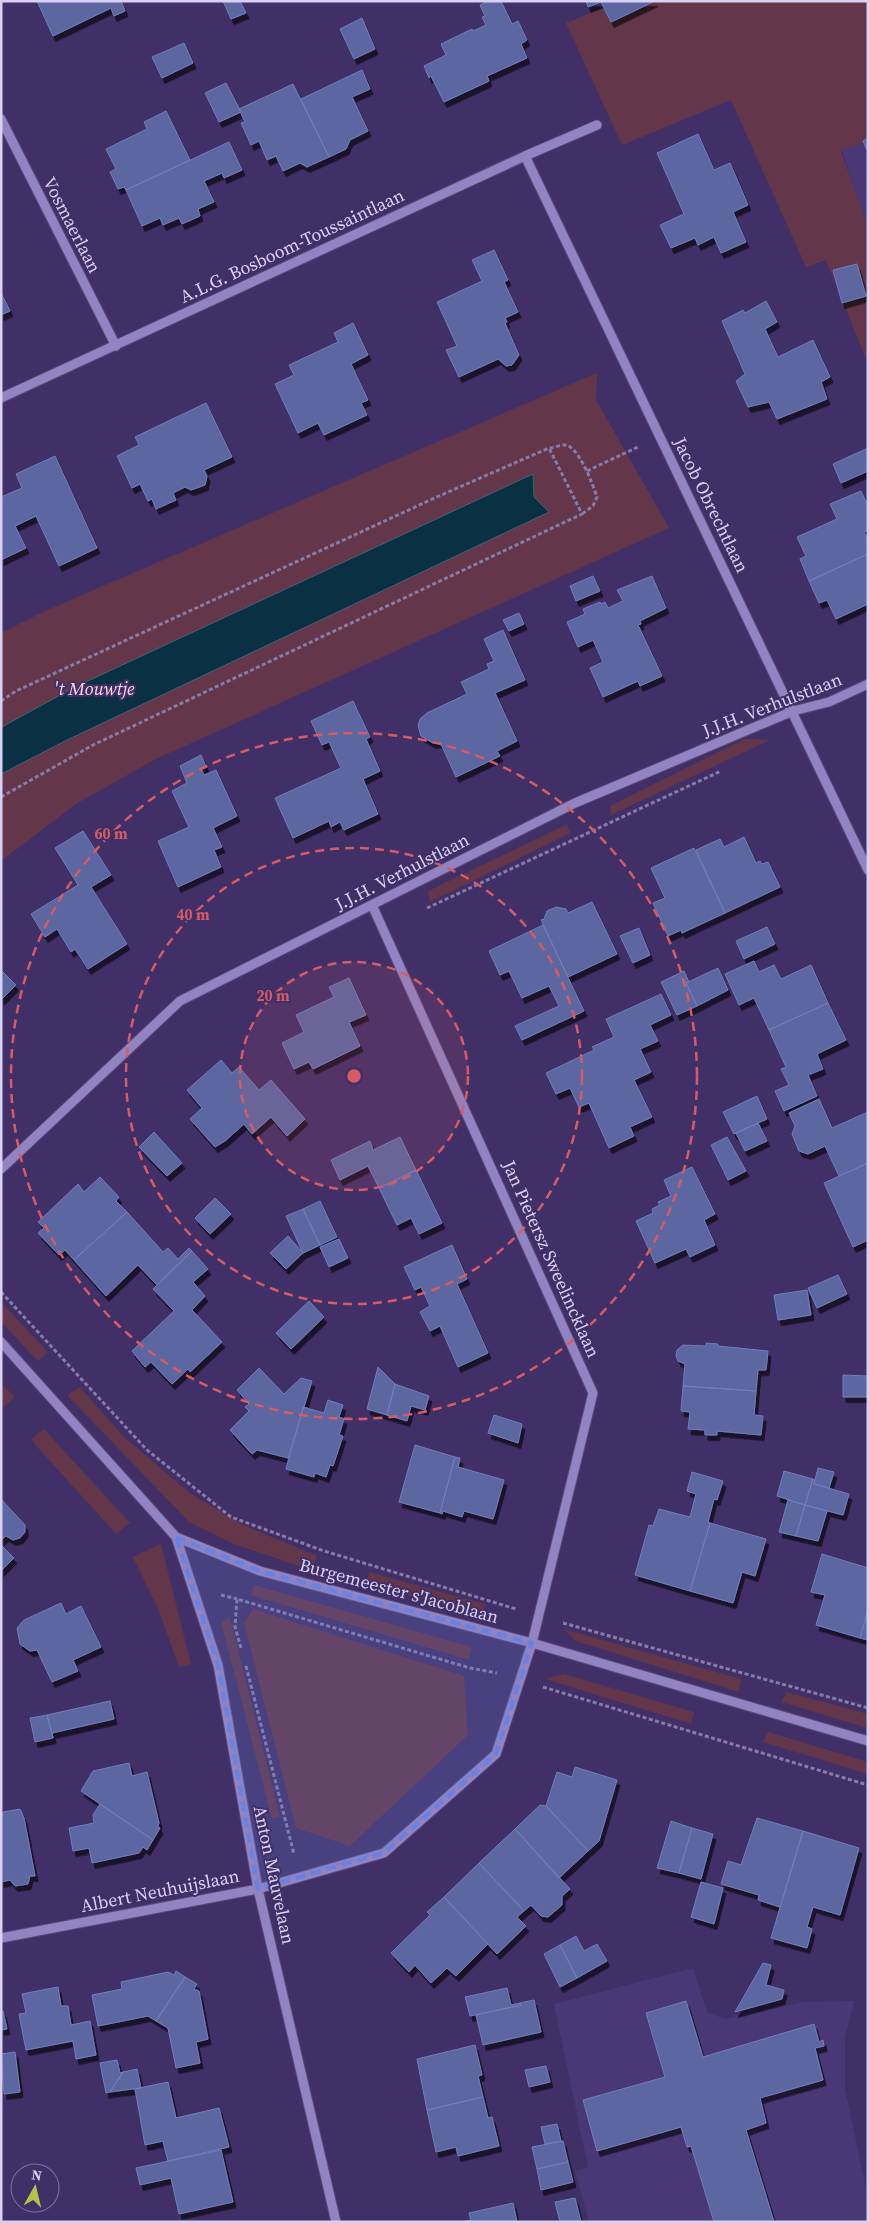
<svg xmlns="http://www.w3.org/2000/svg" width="869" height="2223" font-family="'Source Serif 4',serif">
  <defs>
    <filter id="shadow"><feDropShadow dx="3" dy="5.5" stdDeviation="0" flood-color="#0009"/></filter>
  </defs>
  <rect width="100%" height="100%" fill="#403067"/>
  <path fill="#4a3775" d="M868,45V229L811,58Z
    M693,1968L707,2012L725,2019L803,2002L854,2001L845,2038V2088L868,2198V2222H589L575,2171L588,2167L554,2004Z"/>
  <path fill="#643649" d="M619,1H868V141L841,151L868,227V364L826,260L806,267L731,100L622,145L566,23Z
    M597,373L596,400L669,528L156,759L76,804L1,861V633L45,611Z
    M745,739L770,740L611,815L610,806Z
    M566,825L571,833L430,902L428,891Z
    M1,1302L48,1352L38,1361L1,1322Z
    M1,1383L15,1397L3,1408L1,1407Z
    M80,1387L123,1436L190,1493L241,1524L317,1556L311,1570L234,1544L189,1522L67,1395Z
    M44,1429L130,1523L116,1534L39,1449L31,1439Z
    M161,1544L191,1664L179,1667L159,1611L133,1557Z
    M369,1572L485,1604L482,1615L367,1584Z
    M254,1585L472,1647L469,1660L251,1595Z
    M253,1609L464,1676L468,1735L350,1846L296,1828L244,1623Z
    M230,1618L280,1817L272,1819L221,1622Z
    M563,1629L741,1679L739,1692L576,1641Z
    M564,1674L694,1712L691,1724L545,1679Z
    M787,1692L868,1714V1728L781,1702Z
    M768,1732L868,1762V1774L763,1742Z"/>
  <path fill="#093043" stroke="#476078" d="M533,474L534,497L549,512L67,740L1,774V728L9,723L75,687Z"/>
  <path fill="#5b66a1" stroke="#727ebb" filter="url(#shadow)" d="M37,1H121L125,11L114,16L111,8L53,36Z
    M223,1H240L246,13L231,19Z
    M488,1H501L512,24L518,21L527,40L521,44L527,58L487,76L489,81L444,102L431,76L429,78L424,66L446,55L441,44L472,29L473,31L486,25L482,17L485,16L480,5Z
    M586,1H655L611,22L601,2L588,7Z
    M362,18L375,49L354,59L340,29Z
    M184,43L193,63L162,78L152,57Z
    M362,70L370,89L352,97L368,131L350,140L346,149L329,157L301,99Z
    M226,83L241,112L219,122L205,93Z
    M293,84L329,157L307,167L300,163L283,171L276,156L267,160L259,141L251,145L241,123L245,122L239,109Z
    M166,111L190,160L126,190L124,187L118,189L110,172L116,169L106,149L147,129L144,122Z
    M698,134L714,170L730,163L748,205L733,212L746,242L721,253L714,237L698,245L695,238L671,248L660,225L684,214L657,153Z
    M868,138V152L863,141Z
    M229,142L242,170L224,178L222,173L204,181L214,202L198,209L200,216L182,224L179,218L163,225L160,218L142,226L126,190Z
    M494,250L508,280L504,282L518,312L505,318L507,322L505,323L519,355L512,365L506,366L498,359L459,377L446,350L457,346L437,302L482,281L472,260Z
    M857,264L866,296L842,303L833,270Z
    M1,293L10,311L1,315Z
    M766,301L777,322L765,329L778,357L813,340L830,377L821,382L827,399L777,419L769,402L748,407L736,381L745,374L722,321L743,310L745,313Z
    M353,323L368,355L351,364L368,400L361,403L367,415L324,435L318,423L298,433L275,384L294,375L289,365L338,342L334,333Z
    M206,403L232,457L204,470L207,476L205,485L191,490L185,487L173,493L176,500L156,509L152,499L148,501L140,484L132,488L117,456L139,445L135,437Z
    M868,448V471L841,483L833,464Z
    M55,456L97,548L59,566L36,516L15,526L26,548L1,560V497L22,488L16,474Z
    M861,491L868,506V530L864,532L868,539V554L809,581L800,559L806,556L797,537L837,519L830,504Z
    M868,554V604L836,619L827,600L819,603L809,581Z
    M593,576L600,591L576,601L570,586Z
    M652,576L666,608L640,621L641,624L638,625L662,676L640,686L638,681L603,697L590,668L603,662L593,640L578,647L567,622L585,614L583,609L600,602L601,604L605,602L608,608L623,601L617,590Z
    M519,613L524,624L509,631L503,620Z
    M503,630L525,680L495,693L517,741L497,751L500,756L456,777L440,742L433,743L421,736L418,726L420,719L427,713L467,694L461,682L489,669L487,664L494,661L484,639Z
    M353,701L370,737L366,739L380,771L363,779L378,814L344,830L340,822L331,827L329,821L293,838L275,798L341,768L329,742L322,745L311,721Z
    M201,755L206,767L201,769L204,775L216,770L237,816L213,828L222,847L214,850L221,867L178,887L158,841L189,827L172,791L187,783L180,766Z
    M83,831L111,875L91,887L127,944L88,969L75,949L71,952L57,929L45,937L31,914L78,885L55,848Z
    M744,837L756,863L760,861L762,864L768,862L780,887L725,913L696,850L720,839L724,847Z
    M694,848L725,913L682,933L681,930L668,936L653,903L665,898L651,868Z
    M592,902L617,954L568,977L541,920L544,919L547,911L556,907L566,909L568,913Z
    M543,925L584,1011L522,1040L515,1026L559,1006L549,986L522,998L509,971L500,975L489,951Z
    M767,927L775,944L744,959L736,941Z
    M639,928L650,955L633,963L620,936Z
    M754,961L759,972L774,965L781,979L811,965L828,1003L769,1030L754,998L739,1005L725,974Z
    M718,968L728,990L697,1006L686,983Z
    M1,970L16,985L2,999H1Z
    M684,971L689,982L686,983L697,1006L677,1015L661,982Z
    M349,978L366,1015L349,1022L360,1046L313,1069L309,1062L294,1069L282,1043L304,1032L296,1015L334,997L329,987Z
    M661,994L671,1015L650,1025L658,1041L640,1049L651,1072L634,1080L652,1117L630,1127L634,1136L609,1148L589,1103L579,1107L570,1088L556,1094L546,1073L594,1050L592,1047L614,1037L606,1019Z
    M828,1003L846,1040L817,1054L823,1069L808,1075L817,1096L784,1111L775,1091L789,1085L781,1069L786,1067L769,1030Z
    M221,1060L232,1073L239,1067L259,1090L271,1080L305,1119L287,1136L271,1117L252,1134L244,1124L225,1141L215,1147L190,1119L202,1108L187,1090Z
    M757,1096L767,1119L734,1134L723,1112Z
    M819,1099L832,1128L868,1112V1163L839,1176L825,1146L808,1154L799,1151L792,1134L795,1126L789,1113Z
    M758,1123L767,1141L745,1151L736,1133Z
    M154,1132L182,1163L167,1176L139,1147Z
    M400,1137L416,1170L379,1188L368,1166L340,1180L331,1160L370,1141L373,1150Z
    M727,1137L746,1171L728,1180L711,1145Z
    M868,1163V1240L853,1247L824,1183Z
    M692,1167L715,1214L704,1220L715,1245L690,1257L686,1249L655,1263L636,1221L653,1213L652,1209L660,1205L658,1202L671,1196L664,1180Z
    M416,1170L442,1223L419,1234L411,1218L397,1225L379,1188Z
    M100,1177L119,1197L116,1201L127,1212L74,1260L65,1250L59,1255L38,1233L44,1228L38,1222L78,1184L84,1192Z
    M215,1198L231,1214L210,1234L195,1218Z
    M320,1201L337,1237L320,1245L303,1209Z
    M303,1209L320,1245L303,1253L286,1216Z
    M127,1212L163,1252L168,1248L178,1259L189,1248L192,1251L157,1285L138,1265L106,1296L74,1260Z
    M288,1236L303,1253L286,1269L270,1253Z
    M339,1239L348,1258L329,1267L320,1247Z
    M452,1245L467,1279L457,1284L488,1353L458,1367L440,1326L430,1331L420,1312L430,1306L421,1287L415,1290L404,1267Z
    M192,1251L208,1269L193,1282L205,1296L192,1310L222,1342L190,1372L188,1369L172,1384L151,1362L145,1367L132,1351L174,1311L153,1289Z
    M838,1275L847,1294L817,1308L808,1288Z
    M807,1290L811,1315L778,1320L774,1295Z
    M309,1301L324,1317L291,1349L276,1333Z
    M706,1343L718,1344V1346L768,1351L766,1370H758L756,1391L683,1386L685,1364L678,1361L676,1356L677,1350L683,1345L706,1346Z
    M378,1367L395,1384L387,1415L367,1409Z
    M259,1368L284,1394L301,1378L312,1381L288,1458L257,1450L252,1454L230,1430L249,1411L245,1407L249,1404L237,1390Z
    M843,1375L868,1376V1397H843Z
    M395,1384L429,1396L425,1410L411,1406L407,1421L387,1415Z
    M683,1386L756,1391L754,1415L763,1416L761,1435L717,1431V1435H705V1430L688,1429L690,1412L681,1411Z
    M328,1400L343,1405L339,1417L344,1419L339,1435L343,1436L333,1466L330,1465L326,1477L315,1473L314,1477L286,1469L303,1407L324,1413Z
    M494,1415L522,1424L518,1443L488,1433Z
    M415,1445L455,1457L440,1513L399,1502Z
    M455,1457L460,1458L458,1467L504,1480L493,1519L464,1511L462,1517L443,1511L442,1514L440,1513Z
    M818,1468L834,1472L829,1488L814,1484Z
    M784,1471L813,1479L805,1505L777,1496Z
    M692,1472L723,1481L717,1500L714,1499L708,1522L710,1523L690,1591L635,1575L649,1525L653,1526L659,1509L690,1517L696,1494L687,1491Z
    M813,1479L815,1480L814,1484L849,1494L843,1515L805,1505Z
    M1,1499L25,1525V1532L20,1538L13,1540L6,1536L1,1540Z
    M788,1500L805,1505L796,1536L779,1532Z
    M805,1505L827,1511L818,1541L796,1536Z
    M710,1523L766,1539L755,1576L742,1572L733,1603L690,1591Z
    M1,1545L14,1558L1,1571Z
    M822,1554L868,1568V1610L860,1638L816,1625L825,1595L811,1592Z
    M61,1603L66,1614L81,1606L101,1647L73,1660L78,1671L52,1682L37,1650L30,1651L20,1644L17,1628L24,1620Z
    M868,1610V1640L860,1638Z
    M110,1701L114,1719L52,1733L53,1738L47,1715Z
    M47,1715L53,1738L35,1742L30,1718Z
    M129,1763L132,1776L147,1772L159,1823L158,1826L160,1828L153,1840L81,1791L93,1771Z
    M575,1767L617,1780L599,1841L588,1851L546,1806L557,1772L572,1777Z
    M100,1804L153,1840L147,1850L143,1847L139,1853L92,1863L89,1848L73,1851L69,1828L94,1823L93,1815Z
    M540,1805L546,1806L588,1851L559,1878L515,1829Z
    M20,1809L24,1818L35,1876H30L28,1884L15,1886L10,1880L1,1882V1822L3,1812Z
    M757,1818L803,1831L780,1907L758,1900L759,1895L721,1884L728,1861L741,1865Z
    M671,1821L692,1828L679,1873L657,1868Z
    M692,1828L713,1834L701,1879L679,1873Z
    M515,1829L570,1889L562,1896V1905L548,1917L541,1916L531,1905L524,1911L479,1863Z
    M803,1831L859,1848L840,1915L813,1907L807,1927L812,1929L807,1948L771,1938Z
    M479,1863L524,1911L517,1917L526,1926L497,1954L444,1897Z
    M701,1882L723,1888L714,1924L691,1917Z
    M444,1897L488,1944L456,1976L447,1968L431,1983L415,1965L409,1972L391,1953L430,1915L427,1912Z
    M576,1936L584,1951L597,1944L607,1961L577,1978L560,1945Z
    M560,1945L577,1978L560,1987L544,1954Z
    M763,1963L771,1965L766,1985L784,1990L782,1999L735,2012Z
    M176,1971L185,1977L156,2021L148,2016L98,2026L92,1995L122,1989L121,1982L168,1972L174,1975Z
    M185,1977L197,1984L194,1989L199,1991L208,2039L196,2042L200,2063L176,2068L168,2028L156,2021Z
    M58,1987L61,2006H68L71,2025L90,2021L96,2055L76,2059L73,2041L26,2050L19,2014L26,2013L22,1994Z
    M507,1988L511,2005L520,2003L521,2005L470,2016L465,1997Z
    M534,2000L541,2032L483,2045L476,2015L521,2005L520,2003Z
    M686,2001L703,2057L814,2024L819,2042L823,2040L824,2046L815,2048L823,2080L760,2098L766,2123L746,2130L774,2222H714L691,2146L687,2147L681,2127L597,2151L583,2100L665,2077L646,2013Z
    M3,2011L7,2029L1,2030V2012Z
    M475,2045L482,2075L478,2076L483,2097L427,2110L417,2059Z
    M15,2052L20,2092L4,2094L1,2054Z
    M117,2060L120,2073L123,2072L110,2092L106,2093L100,2063Z
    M546,2066L550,2082L529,2087L525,2070Z
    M137,2069L141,2088L110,2092L123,2072Z
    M168,2082L176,2118L219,2108L229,2147L168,2161L163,2141L145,2145L135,2089Z
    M483,2097L488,2118L492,2117L499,2146L458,2156L456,2147L436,2152L427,2110Z
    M557,2124L561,2141L545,2144L541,2127Z
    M563,2141L568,2162L537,2169L532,2147Z
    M221,2150L233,2202L179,2214L171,2178L140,2185L136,2168Z
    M568,2162L573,2182L541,2190L537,2169Z
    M575,2198L581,2222H560L555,2202Z
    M513,2203L517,2222H461L471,2220L469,2213Z"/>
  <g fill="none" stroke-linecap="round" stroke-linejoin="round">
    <g stroke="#594a79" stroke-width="11">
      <path id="minor" d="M1,119L116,346
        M525,156L868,870
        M1,398L525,156L597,125
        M1,1169L180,1001L575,803L793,711L829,702L868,684
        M1,1342L176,1537L260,1571L532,1643L868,1741
        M176,1537L218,1665L258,1889L336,2222
        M1,1938L258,1889L384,1853L496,1754L532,1643L593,1393L372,905"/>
    </g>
    <path stroke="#877ca9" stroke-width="3" stroke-dasharray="4 2.5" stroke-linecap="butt" d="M587,471L638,447
      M1,701L16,691L439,496L549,448C554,448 559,445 564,445C578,444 593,485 597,497L593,506L582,514
      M1,797L93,745L582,514L549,448
      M427,908L721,771
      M1,1292L147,1450L231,1517L324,1551L516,1609
      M221,1595L237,1599
      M563,1623L868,1708
      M241,1648L235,1627L237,1599L470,1668L497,1673
      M246,1666L294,1854
      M543,1687L868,1785"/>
    <use href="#minor" stroke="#9283c2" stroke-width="9"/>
  </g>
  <path fill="#6882e3" fill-opacity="0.2" stroke="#6882e3" stroke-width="4" stroke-dasharray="10 6" stroke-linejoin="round" d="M176,1537L260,1571L532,1643L496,1754L384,1853L258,1889L218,1665Z"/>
  <circle cx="354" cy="1076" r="114" fill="#d75b65" fill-opacity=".12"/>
  <g fill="none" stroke="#d75b65" stroke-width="2.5" stroke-dasharray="9 6">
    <circle cx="354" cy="1076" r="114"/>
    <circle cx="354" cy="1076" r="228"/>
    <circle cx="354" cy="1076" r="343"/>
  </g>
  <g text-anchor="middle" stroke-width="4" stroke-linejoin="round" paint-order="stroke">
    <g font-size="18" fill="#d8d1f3" stroke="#403067">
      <text transform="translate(72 225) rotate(63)" y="6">Vosmaerlaan</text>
      <text transform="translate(292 246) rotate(-25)" y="6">A.L.G. Bosboom-Toussaintlaan</text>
      <text transform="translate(711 505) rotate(64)" y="6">Jacob Obrechtlaan</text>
      <text transform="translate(772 705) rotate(-21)" y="6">J.J.H. Verhulstlaan</text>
      <text transform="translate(402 872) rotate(-27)" y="6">J.J.H. Verhulstlaan</text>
      <text transform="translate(551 1259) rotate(66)" y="6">Jan Pietersz Sweelincklaan</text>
      <text transform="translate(399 1591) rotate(15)" y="6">Burgemeester s'Jacoblaan</text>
      <text transform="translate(274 1875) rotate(78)" y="6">Anton Mauvelaan</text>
      <text transform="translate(160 1891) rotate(-11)" y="6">Albert Neuhuijslaan</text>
    </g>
    <g font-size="18" font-style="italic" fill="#fcd4e2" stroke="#403067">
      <text x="94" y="695">'t Mouwtje</text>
    </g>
  </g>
  <circle cx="354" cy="1076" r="8" fill="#d75b65" stroke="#403067" stroke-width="2.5"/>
  <g font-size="15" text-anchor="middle" font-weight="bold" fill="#d75b65" stroke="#403067" stroke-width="4" stroke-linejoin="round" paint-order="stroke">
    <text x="111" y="839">60 m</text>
    <text x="193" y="920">40 m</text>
    <text x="273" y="1001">20 m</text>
  </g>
  <rect width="869" height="2223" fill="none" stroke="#d8d1f3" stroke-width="5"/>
  <g transform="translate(35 2188) rotate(8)"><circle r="24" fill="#403067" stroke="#7d709f"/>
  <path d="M0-4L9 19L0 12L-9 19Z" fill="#b5c249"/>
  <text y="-8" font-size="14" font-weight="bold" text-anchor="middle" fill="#d8d1f3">N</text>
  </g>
</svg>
